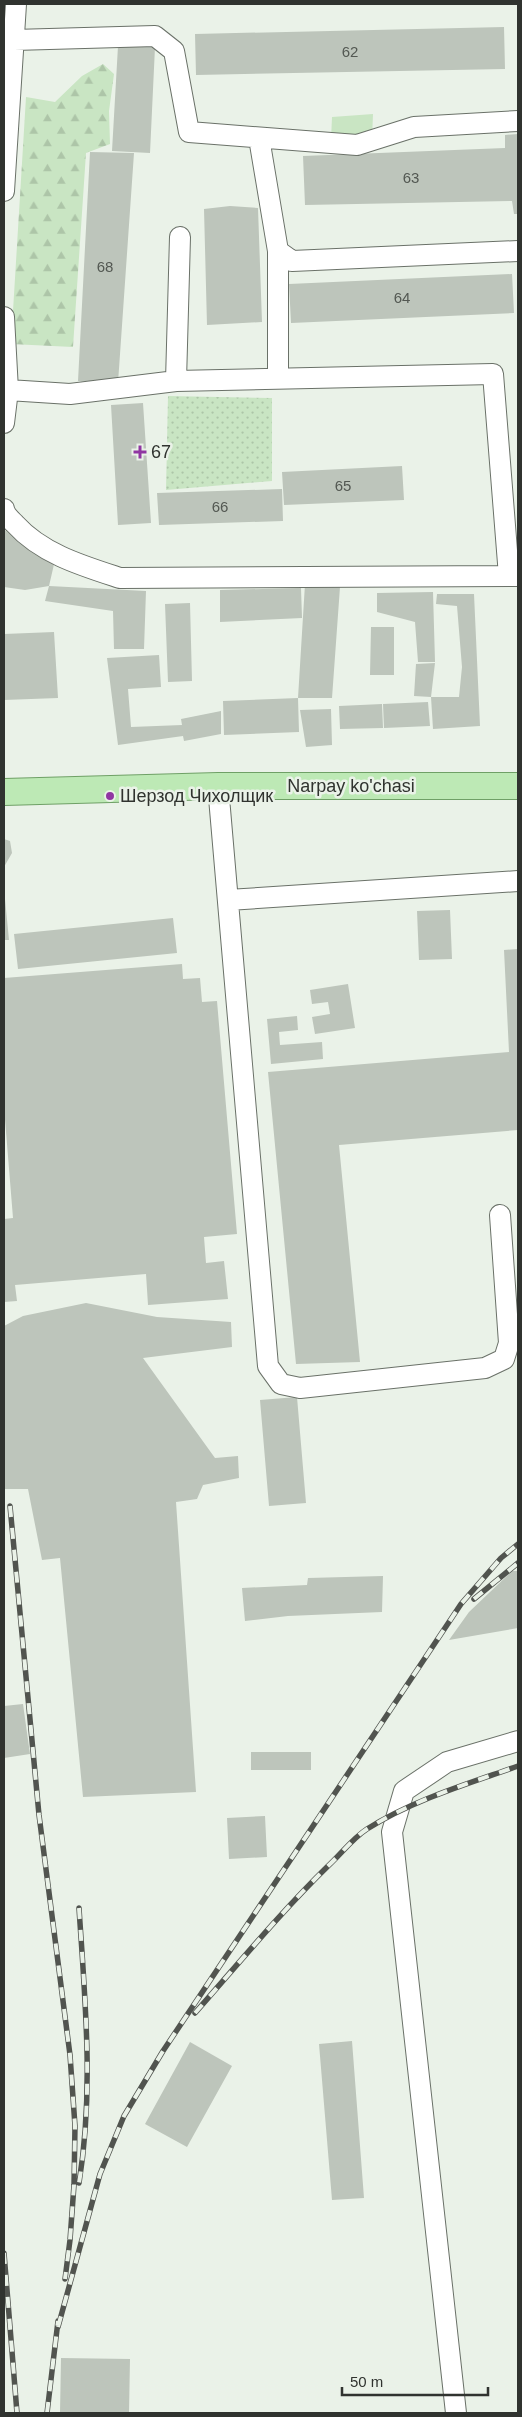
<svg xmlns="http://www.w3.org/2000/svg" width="522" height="2417" font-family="Helvetica,sans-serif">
  <defs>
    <pattern id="green-dots" width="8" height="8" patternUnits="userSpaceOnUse" patternTransform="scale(1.25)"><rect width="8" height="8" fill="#c9e5c3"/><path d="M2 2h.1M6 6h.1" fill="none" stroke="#adc5a8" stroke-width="1.8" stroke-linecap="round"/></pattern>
    <pattern id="forest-firs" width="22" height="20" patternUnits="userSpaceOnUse" patternTransform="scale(1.25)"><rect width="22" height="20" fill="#c9e5c3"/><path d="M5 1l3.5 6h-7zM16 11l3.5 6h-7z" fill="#adc5a8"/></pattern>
  </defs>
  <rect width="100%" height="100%" fill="#eaf2e8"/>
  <path fill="url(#green-dots)" d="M168,396L272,398V481L166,490Z"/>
  <path fill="url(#forest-firs)" d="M103,64L114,74L109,111L110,144L86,153L73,347L11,344L26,97L55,102L82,76Z"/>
  <path fill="#c9e5c3" d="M373,114L372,139L331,140L332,117Z"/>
  <path fill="#bdc5bb" d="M504,27L505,69L196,75L195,34Z
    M118,46L155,47L150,153L112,151Z
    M518,134V214H514L512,201L305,205L303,156L505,148V135Z
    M90,152L134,153L118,383L78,381Z
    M230,206L258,208L262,322L207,325L204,209Z
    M512,274L514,313L291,323L289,284Z
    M143,403L151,523L118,525L111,405Z
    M402,466L404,500L284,505L282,472Z
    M282,489L283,521L159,525L157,493Z
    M4,530L55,560L49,586L25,590L4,587Z
    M305,584L340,587L332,698H298Z
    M49,586L146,591L144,649H114L113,611L45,601Z
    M301,588L302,618L220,622V590Z
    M433,592L435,662H418L415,622L377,612V593Z
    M437,594H474L480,726L433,729L431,697H459L462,667L457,606L436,604Z
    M190,603L192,681L168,682L165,604Z
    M371,627H394V675H370Z
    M54,632L58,698L4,700V634Z
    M159,655L161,687L128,689L131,727L182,725L181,719L221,711V734L184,741L183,736L118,745L107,658Z
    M435,663L431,697L414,696L416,664Z
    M298,698L299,732L224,735L223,701Z
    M428,702L430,726L384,728L383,704Z
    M382,704L383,728L340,729L339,706Z
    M331,709L332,745L306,747L300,710Z
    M4,839L10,841L12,853L4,867Z
    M4,899H5L9,940H4Z
    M450,910L452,959L419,960L417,911Z
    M173,918L177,953L18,969L14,934Z
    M518,949V1130L339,1145L360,1362L296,1364L268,1072L509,1052L504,950Z
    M182,964L183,979L200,978L202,1002L217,1001L237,1234L204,1237L206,1263L224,1261L228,1299L148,1305L146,1274L15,1285L17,1301L4,1302V1219L13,1218L4,1107V978Z
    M348,984L355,1028L315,1034L312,1017L330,1014L328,1002L312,1004L310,990Z
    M297,1016L298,1030L279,1032L280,1045L322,1042L323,1059L271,1064L267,1019Z
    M86,1303L157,1317L231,1322L232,1347L143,1358L215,1458L238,1456L239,1478L203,1485L197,1499L176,1502L196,1792L83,1797L60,1558L42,1560L28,1489H4V1326L23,1316Z
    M297,1397L306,1503L269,1506L260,1400Z
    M512,1571H518V1628L449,1640L469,1612Z
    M383,1576L382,1612L288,1616L245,1621L242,1588L307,1585L308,1578Z
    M23,1704L30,1754L4,1758V1706Z
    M251,1752H311V1770H251Z
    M265,1816L267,1857L229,1859L227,1818Z
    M352,2041L364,2198L332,2200L319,2044Z
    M190,2042L232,2066L187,2147L145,2124Z
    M61,2358L130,2359L129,2413H60Z"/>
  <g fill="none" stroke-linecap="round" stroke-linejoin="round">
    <g stroke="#6a7168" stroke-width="22">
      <path id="minor" d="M14,40L155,36L174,51L189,132L357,145L414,127L518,121
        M259,138L278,251L292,261L518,251
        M4,191L16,4
        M4,317L8,390L4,423
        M278,378V251
        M176,381L180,237
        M8,390L70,394L176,381L493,374L509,576H518
        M4,509C5,515 11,520 15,524C42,554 83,566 120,578L509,576
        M218,786L268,1366L281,1384L300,1388L485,1368L504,1359L509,1343L500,1215
        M228,900L518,881
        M456,2413L392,1832L404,1791L447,1762L518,1741"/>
    </g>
    <g stroke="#6fa066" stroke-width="28">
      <path id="major" d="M4,792L218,786H518"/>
    </g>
    <use href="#minor" stroke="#fff" stroke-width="20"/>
    <use href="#major" stroke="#bde9b5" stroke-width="26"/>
    <g stroke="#51544f" stroke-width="5.5">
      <path id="rail" d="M10,1506L39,1815L70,2055L75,2126L74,2185L70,2240L65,2279
        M474,1599L518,1563
        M79,1908C85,2000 94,2091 79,2183
        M195,2013C239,1963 281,1912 328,1866C341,1854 353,1838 367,1829C413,1800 467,1784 518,1766
        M4,2253L17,2413
        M58,2327L100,2174L124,2116L163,2051L461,1604L501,1558L518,1544
        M47,2413L58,2321"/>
    </g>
    <use href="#rail" stroke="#eaf2e8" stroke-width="4" stroke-dasharray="11" stroke-linecap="butt"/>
  </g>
  <g fill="#9036a2" stroke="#eaf2e8" stroke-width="2">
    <path d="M137.5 444.5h5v5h5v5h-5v5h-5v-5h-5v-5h5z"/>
    <circle cx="110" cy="796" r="5"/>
  </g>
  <g text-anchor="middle" stroke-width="5" stroke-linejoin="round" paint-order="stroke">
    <g font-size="15" fill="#535852">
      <text x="350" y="57">62</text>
      <text x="411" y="183">63</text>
      <text x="105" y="272">68</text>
      <text x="402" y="303">64</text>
      <text x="343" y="491">65</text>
      <text x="220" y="512">66</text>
    </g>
    <g font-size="18" fill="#30332f" stroke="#eaf2e8" text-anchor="start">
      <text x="151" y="458">67</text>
      <text x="120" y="802">Шерзод Чихолщик</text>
    </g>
    <g font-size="18" fill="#30332f" stroke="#eaf2e8">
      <text x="351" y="792">Narpay ko'chasi</text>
    </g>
  </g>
  <rect width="522" height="2417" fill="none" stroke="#30332f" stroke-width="10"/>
  <path d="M342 2387v8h146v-8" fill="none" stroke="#30332f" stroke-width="2.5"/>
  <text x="350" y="2387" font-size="15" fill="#30332f" stroke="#eaf2e8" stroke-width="4" paint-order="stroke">50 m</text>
</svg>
